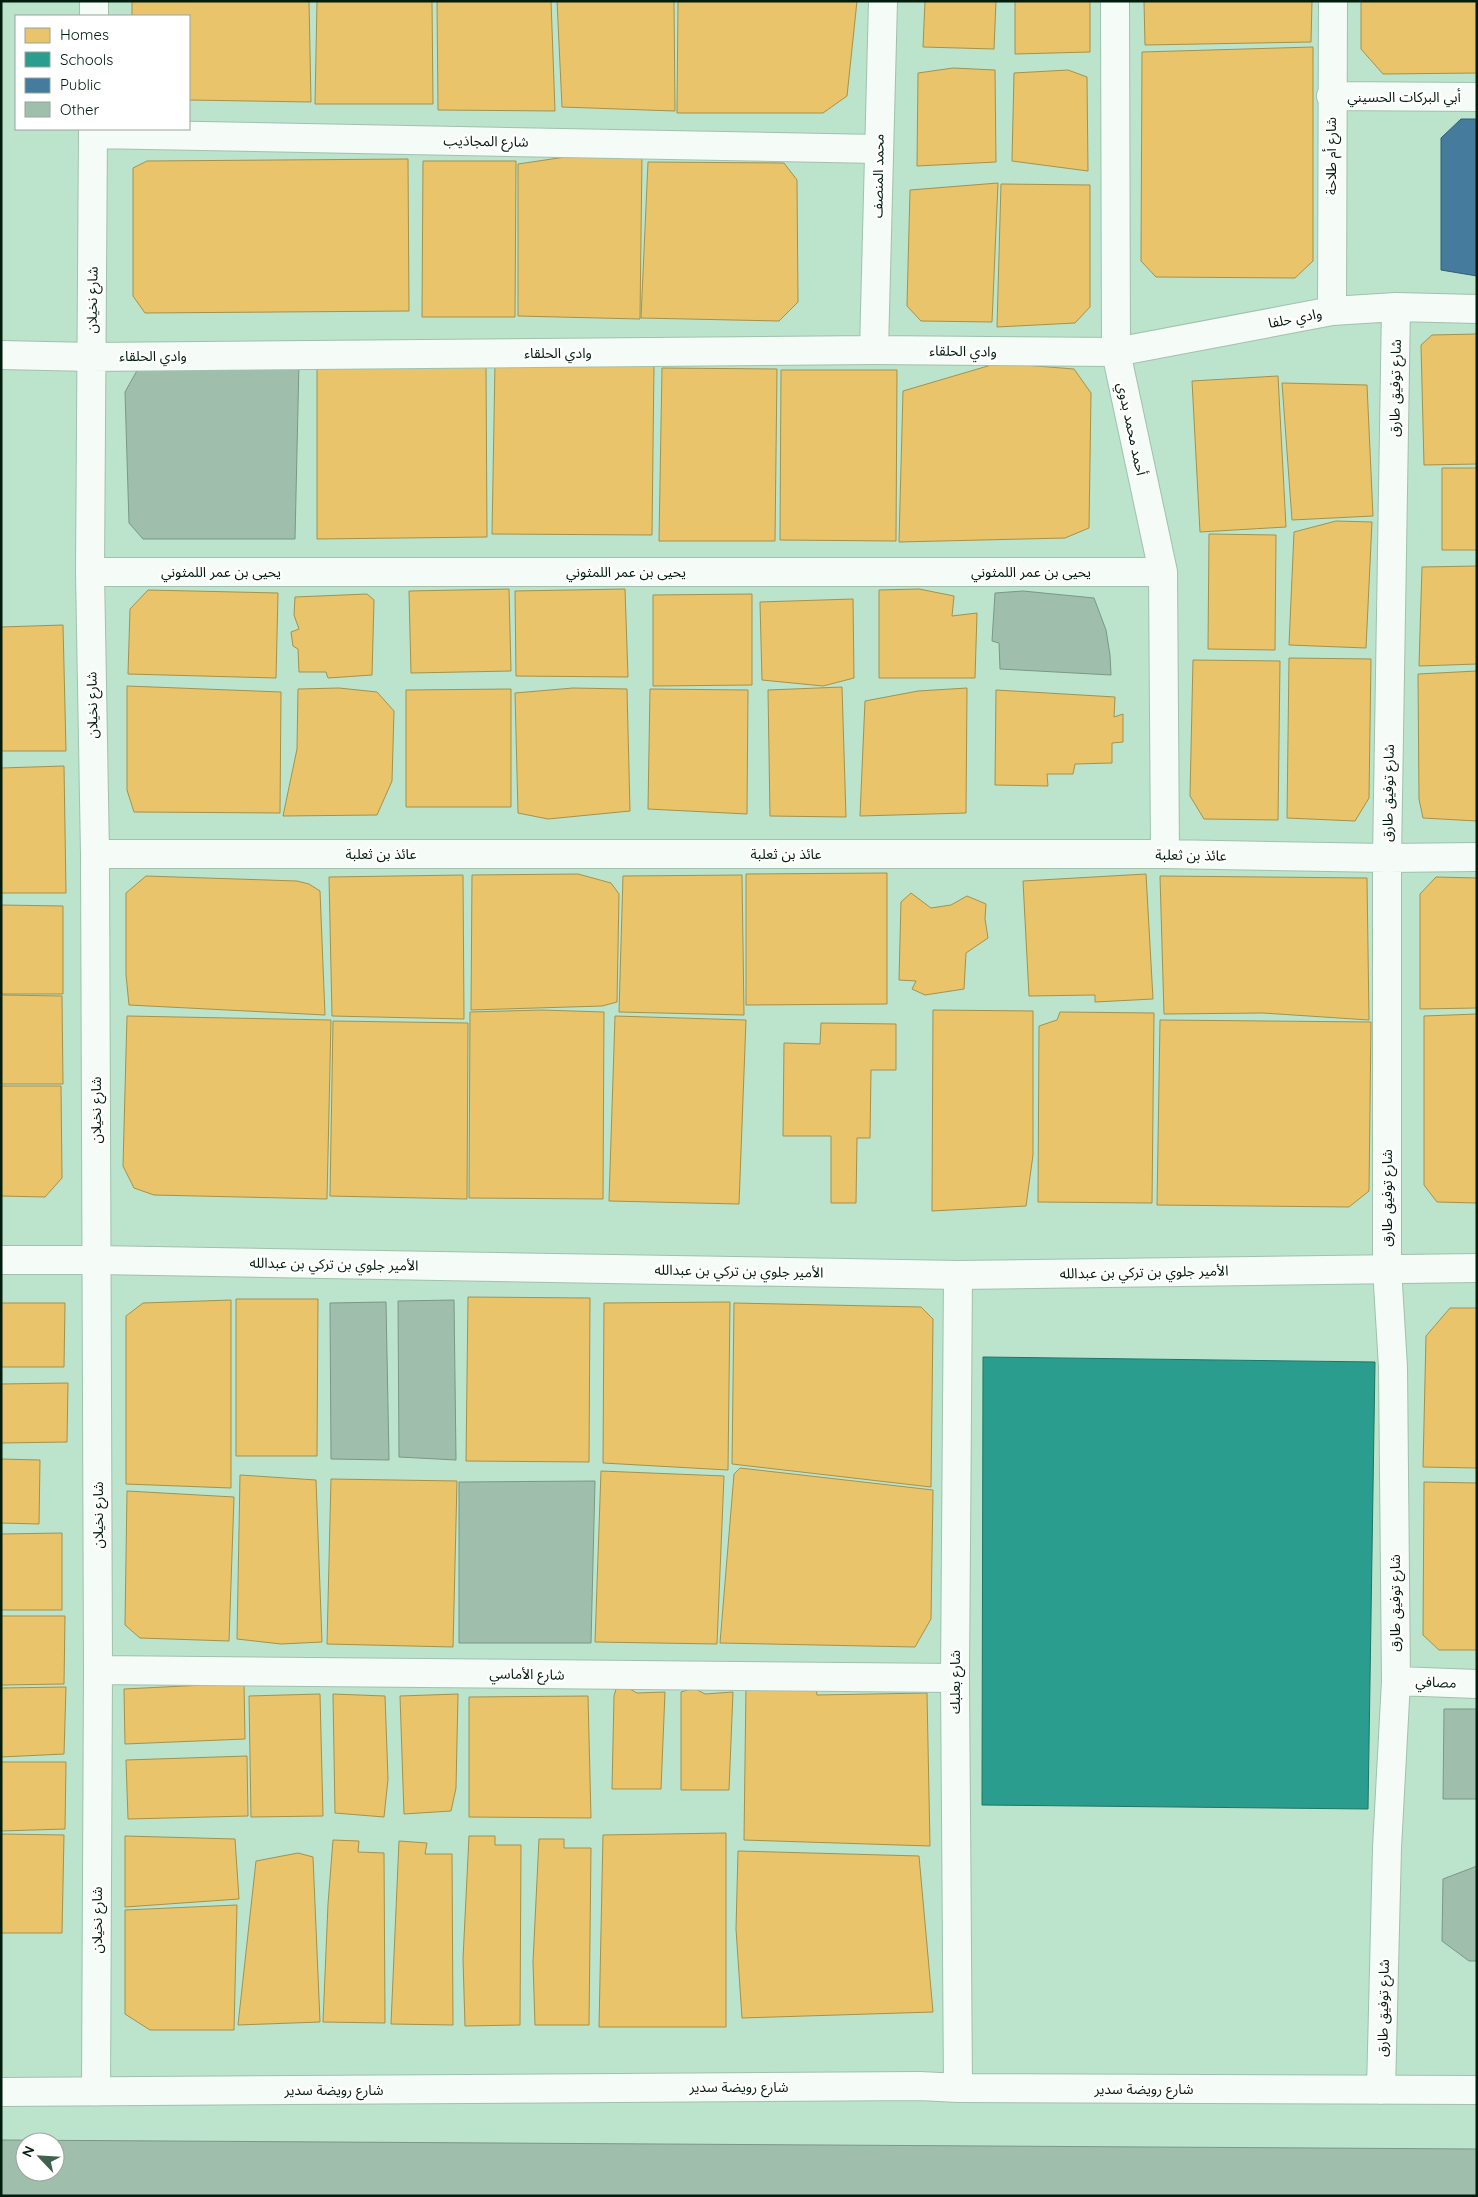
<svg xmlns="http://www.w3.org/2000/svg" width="1478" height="2197" font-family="Quicksand,'Noto Sans Arabic',sans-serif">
  <rect width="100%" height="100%" fill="#bce3cb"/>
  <path fill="#e9c46a" stroke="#a3924e" d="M132,1H309L311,102L189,100V16H132Z
    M317,1H432L433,104H315Z
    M437,1H551L555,111L438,110Z
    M557,1H674L675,111L562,107Z
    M678,1H857L847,96L823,113H677Z
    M925,1H996L994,49L923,47Z
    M1015,1H1090V52L1015,54Z
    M1144,1H1312L1311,42L1145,45Z
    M1361,1H1477V73L1383,74L1361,49Z
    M1313,47V261L1295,278L1156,277L1141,261L1142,52Z
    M953,68L995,70L996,162L917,166L918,73Z
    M1068,70L1087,77L1088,171L1012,161L1014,73Z
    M579,155H642L640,319L518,316V164Z
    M408,159L409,311L145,313L133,296V168L147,161Z
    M423,161H516L515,317H422Z
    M648,162L784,163L797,180L798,302L779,321L641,318Z
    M998,183L992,322L921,321L907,306L910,190Z
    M1001,184L1090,185V307L1075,323L997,327Z
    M1477,334V464L1424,465L1421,345L1432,335Z
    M495,363L654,364L652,535L492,534Z
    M998,363L1074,369L1091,393L1089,528L1065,538L899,542L903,391Z
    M486,364L487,537L317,539V365Z
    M662,368L777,369L775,541H659Z
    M781,370H897L896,541L780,540Z
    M1278,376L1286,527L1200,532L1192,381Z
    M1282,383L1367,385L1373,516L1292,520Z
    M1442,468H1477V550H1442Z
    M1336,521L1372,522L1366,648L1289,645L1294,532Z
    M1209,534L1276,535L1275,650L1208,649Z
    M1477,566V664L1419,666L1422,567Z
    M509,589L511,671L411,673L409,591Z
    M625,589L628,677L516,676L515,591Z
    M919,589L954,596L952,616L977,613L975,678H879V590Z
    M148,590L278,593L276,678L128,674L130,609Z
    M367,594L374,600L372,675L328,678L326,672H299L298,649L293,646L291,632L299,629L294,615L295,597Z
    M752,594V685L653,686V595Z
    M853,599L854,678L823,686L762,680L760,602Z
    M63,625L66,751H1V627Z
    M1289,658L1371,659L1369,798L1355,821L1287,818Z
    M1193,660L1280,661L1278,820L1204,819L1190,796Z
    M1477,671V821L1423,818L1419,799L1418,674Z
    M127,686L281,692L280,813L134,812L127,790Z
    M842,687L846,817L770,816L768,690Z
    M339,688L377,692L394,711L392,781L377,815L283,816L297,749L298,689Z
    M573,688L627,689L630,811L548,819L518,813L515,693Z
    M967,688L966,813L860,816L865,701L918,691Z
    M511,689V807H406V690Z
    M650,689L748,690L747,814L648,809Z
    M996,690L1115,697L1114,717L1123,714V742L1112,743V763L1075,764L1073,774H1047L1048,786L995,785Z
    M64,766L66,893H1V768Z
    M887,873V1004L746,1005V874Z
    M578,874L611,883L619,894L617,1002L602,1006L471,1010L472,875Z
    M1146,874L1153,999L1095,1002V995L1029,996L1023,881Z
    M463,875L464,1019L332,1016L329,877Z
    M742,875L744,1015L619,1012L623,876Z
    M146,876L297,881L309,884L320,891L325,1015L129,1005L126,975V893Z
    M1160,876L1367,878L1369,1020L1263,1013L1164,1014Z
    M1436,877L1477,878V1008L1420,1009V894Z
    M911,893L931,908L951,905L967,896L986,904L985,919L988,938L966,953L964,989L925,995L912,989L916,981L899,980L901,902Z
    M1,905L63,906V994H1Z
    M1,995L62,996L63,1084H1Z
    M542,1010L604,1012L603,1199L469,1198L470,1012Z
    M933,1010L1033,1011V1155L1026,1206L932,1211Z
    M1060,1012L1154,1013L1152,1203L1038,1202L1039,1026L1057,1020Z
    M1477,1014V1203L1437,1202L1424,1185V1016Z
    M127,1016L331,1020L327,1199L154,1195L134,1188L123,1166Z
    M615,1016L746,1020L739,1204L609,1201Z
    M1160,1020L1371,1022L1369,1191L1349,1207L1157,1205Z
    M333,1021L468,1023L467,1199L330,1196Z
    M821,1023L896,1024V1070H871L870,1138H857L856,1203H831V1136H783L784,1043L820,1044Z
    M1,1086H61L62,1178L45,1197L1,1196Z
    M468,1297L590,1298L589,1462L466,1461Z
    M236,1299H318L317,1456H236Z
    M231,1300V1488L126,1484V1316L143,1303Z
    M730,1302L728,1470L603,1463L604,1303Z
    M1,1303H65L64,1367H1Z
    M734,1303L921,1307L933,1319L931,1487L732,1464Z
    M1450,1308H1477V1468L1423,1467L1426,1336Z
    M68,1383L67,1442L1,1443V1384Z
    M1,1459L40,1460L39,1524L1,1523Z
    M740,1468L933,1490L931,1619L915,1647L720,1643L734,1474Z
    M601,1471L724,1476L717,1644L595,1642Z
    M240,1475L316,1480L322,1642L281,1644L237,1639Z
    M331,1479L457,1481L453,1647L327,1644Z
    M1424,1482L1477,1483V1650H1439L1423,1635Z
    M127,1491L234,1497L229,1641L140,1638L125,1625Z
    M62,1533V1610H1V1534Z
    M1,1616H65L64,1684L1,1685Z
    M244,1683L245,1739L125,1744L124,1689Z
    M746,1686L816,1688L817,1695L927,1693L930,1846L744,1840Z
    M66,1687L64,1754L1,1757V1688Z
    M626,1687L637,1693L665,1692L661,1789H612L614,1696L616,1689Z
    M694,1688L705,1694L733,1692L729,1790H681V1692Z
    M320,1694L323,1816L251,1817L249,1696Z
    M333,1694L385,1696L388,1779L384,1817L335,1813Z
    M458,1694L456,1788L451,1811L404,1814L400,1696Z
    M588,1696L591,1818L469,1817V1697Z
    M247,1756L248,1816L128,1819L126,1760Z
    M1,1762H66L65,1829L1,1831Z
    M726,1833V2027H599L603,1835Z
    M1,1834L64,1835L62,1933H1Z
    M125,1836L235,1839L239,1899L125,1907Z
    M469,1836H495V1845H521L520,2025L465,2026L463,1959Z
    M539,1839H564V1848H591L589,2025H535L533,1962Z
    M333,1840L359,1841L358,1852L384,1853L385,2023L323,2022L328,1904Z
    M399,1841L427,1843L425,1854H452L453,2025L391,2024Z
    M738,1851L919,1856L933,2012L742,2018L736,1929Z
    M298,1853L313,1857L320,2022L238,2025L256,1861Z
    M237,1905L234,2030H150L125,2014V1910Z"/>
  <path fill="#2a9d8f" stroke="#1d7668" d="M983,1357L1375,1362L1368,1809L982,1805Z"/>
  <path fill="#457b9d" stroke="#305e72" d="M1461,119H1477V276L1441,270V138Z"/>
  <path fill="#9fbfac" stroke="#799886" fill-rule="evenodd" d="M299,362L295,539H143L129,523L125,392L139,367Z
    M1023,591L1094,598L1106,630L1110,655L1111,675L1000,669L999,643L992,641L995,593Z
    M454,1300L456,1460L399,1457L398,1301Z
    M386,1302L389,1460L331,1459L330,1303Z
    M595,1481L591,1643H459V1482Z
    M1444,1709H1477V1799H1443Z
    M1477,1866V1961H1469L1442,1941L1443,1879Z
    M1,2140L1477,2149V2196H1ZM25,2142H55V2172H25Z"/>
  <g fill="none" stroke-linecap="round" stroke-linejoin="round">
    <g stroke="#a1c1ae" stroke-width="30">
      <path id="street" d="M1115,1L1116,352L1163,572L1165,854
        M94,16V1
        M1331,96L1477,97
        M93,129L90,572L95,854L98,1670L96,2092
        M93,134L878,149
        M1332,311L1333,1
        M874,350L883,1
        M1,355L91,357L874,350L1116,352L1332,311L1396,307L1477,309
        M90,572H1163
        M95,854H1165L1387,858L1477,857
        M958,1275L955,1678L958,2088
        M98,1670L955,1678
        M1396,1681L1477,1684
        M1381,2090L1387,1848L1396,1681L1393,1367L1387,1268V858L1396,307
        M1,2092L920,2086L958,2088L1477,2090"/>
    </g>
    <g stroke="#a1c1ae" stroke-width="30">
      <path id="secondary" d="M1,1260H96L958,1275L1477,1268"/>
    </g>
    <use href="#street" stroke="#f5fbf7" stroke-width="28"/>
    <use href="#secondary" stroke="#f5fbf7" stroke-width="28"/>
  </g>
  <g text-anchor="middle" stroke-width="5" stroke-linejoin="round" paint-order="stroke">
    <g font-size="14" fill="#001c0d" stroke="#fff">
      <text x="1404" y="102">أبي البركات الحسيني</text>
      <text transform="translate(486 141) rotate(1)" y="5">شارع المجاذيب</text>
      <text transform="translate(1331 156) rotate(-90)" y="5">شارع أم طلاحة</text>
      <text transform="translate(878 176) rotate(-89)" y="5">محمد المنصف</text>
      <text transform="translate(92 300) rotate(-89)" y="5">شارع نخيلان</text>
      <text transform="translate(1295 318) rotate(-11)" y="5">وادي حلفا</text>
      <text transform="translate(963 351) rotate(1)" y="5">وادي الحلقاء</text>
      <text x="558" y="358">وادي الحلقاء</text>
      <text x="153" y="361">وادي الحلقاء</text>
      <text transform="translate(1395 388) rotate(-89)" y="5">شارع توفيق طارق</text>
      <text transform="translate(1132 429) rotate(78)" y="5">أحمد محمد بدوي</text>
      <text x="221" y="577">يحيى بن عمر اللمثوني</text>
      <text x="626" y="577">يحيى بن عمر اللمثوني</text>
      <text x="1031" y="577">يحيى بن عمر اللمثوني</text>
      <text transform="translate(92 705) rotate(-91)" y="5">شارع نخيلان</text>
      <text transform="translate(1388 793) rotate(-89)" y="5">شارع توفيق طارق</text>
      <text x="381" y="859">عائذ بن ثعلبة</text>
      <text x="786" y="859">عائذ بن ثعلبة</text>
      <text transform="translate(1191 855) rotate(1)" y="5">عائذ بن ثعلبة</text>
      <text transform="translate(96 1110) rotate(-90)" y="5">شارع نخيلان</text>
      <text transform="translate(1387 1198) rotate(-90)" y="5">شارع توفيق طارق</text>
      <text transform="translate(334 1264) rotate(1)" y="5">الأمير جلوي بن تركي بن عبدالله</text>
      <text transform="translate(739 1271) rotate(1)" y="5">الأمير جلوي بن تركي بن عبدالله</text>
      <text transform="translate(1144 1272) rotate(-1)" y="5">الأمير جلوي بن تركي بن عبدالله</text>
      <text transform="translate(98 1515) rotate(-90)" y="5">شارع نخيلان</text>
      <text transform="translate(1395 1603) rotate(-90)" y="5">شارع توفيق طارق</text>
      <text transform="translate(527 1674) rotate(1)" y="5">شارع الأماسي</text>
      <text transform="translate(955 1682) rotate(-90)" y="5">شارع بعلبك</text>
      <text transform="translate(1436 1682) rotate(2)" y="5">مصافي</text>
      <text transform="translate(97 1920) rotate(-90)" y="5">شارع نخيلان</text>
      <text transform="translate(1383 2008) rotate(-89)" y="5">شارع توفيق طارق</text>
      <text x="739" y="2092">شارع رويضة سدير</text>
      <text x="1144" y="2094">شارع رويضة سدير</text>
      <text x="334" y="2095">شارع رويضة سدير</text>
    </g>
  </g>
  <rect width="1478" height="2197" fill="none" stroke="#001c0d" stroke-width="5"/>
  <rect x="15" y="15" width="175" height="115" fill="#ffffff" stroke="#99a49e"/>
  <rect x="25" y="28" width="25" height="15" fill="#e9c46a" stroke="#99a49e"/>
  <text x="60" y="40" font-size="15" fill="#001c0d">Homes</text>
  <rect x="25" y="52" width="25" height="15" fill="#2a9d8f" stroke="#99a49e"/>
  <text x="60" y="65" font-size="15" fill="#001c0d">Schools</text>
  <rect x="25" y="78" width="25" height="15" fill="#457b9d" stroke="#99a49e"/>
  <text x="60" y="90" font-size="15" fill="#001c0d">Public</text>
  <rect x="25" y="102" width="25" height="15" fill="#9fbfac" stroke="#99a49e"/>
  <text x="60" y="115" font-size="15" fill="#001c0d">Other</text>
  <g transform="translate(40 2157) rotate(295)"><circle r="24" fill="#ffffff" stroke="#99a49e"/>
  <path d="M0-4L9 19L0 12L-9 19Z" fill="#426250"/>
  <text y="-8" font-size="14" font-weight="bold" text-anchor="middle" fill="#001c0d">N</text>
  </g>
</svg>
